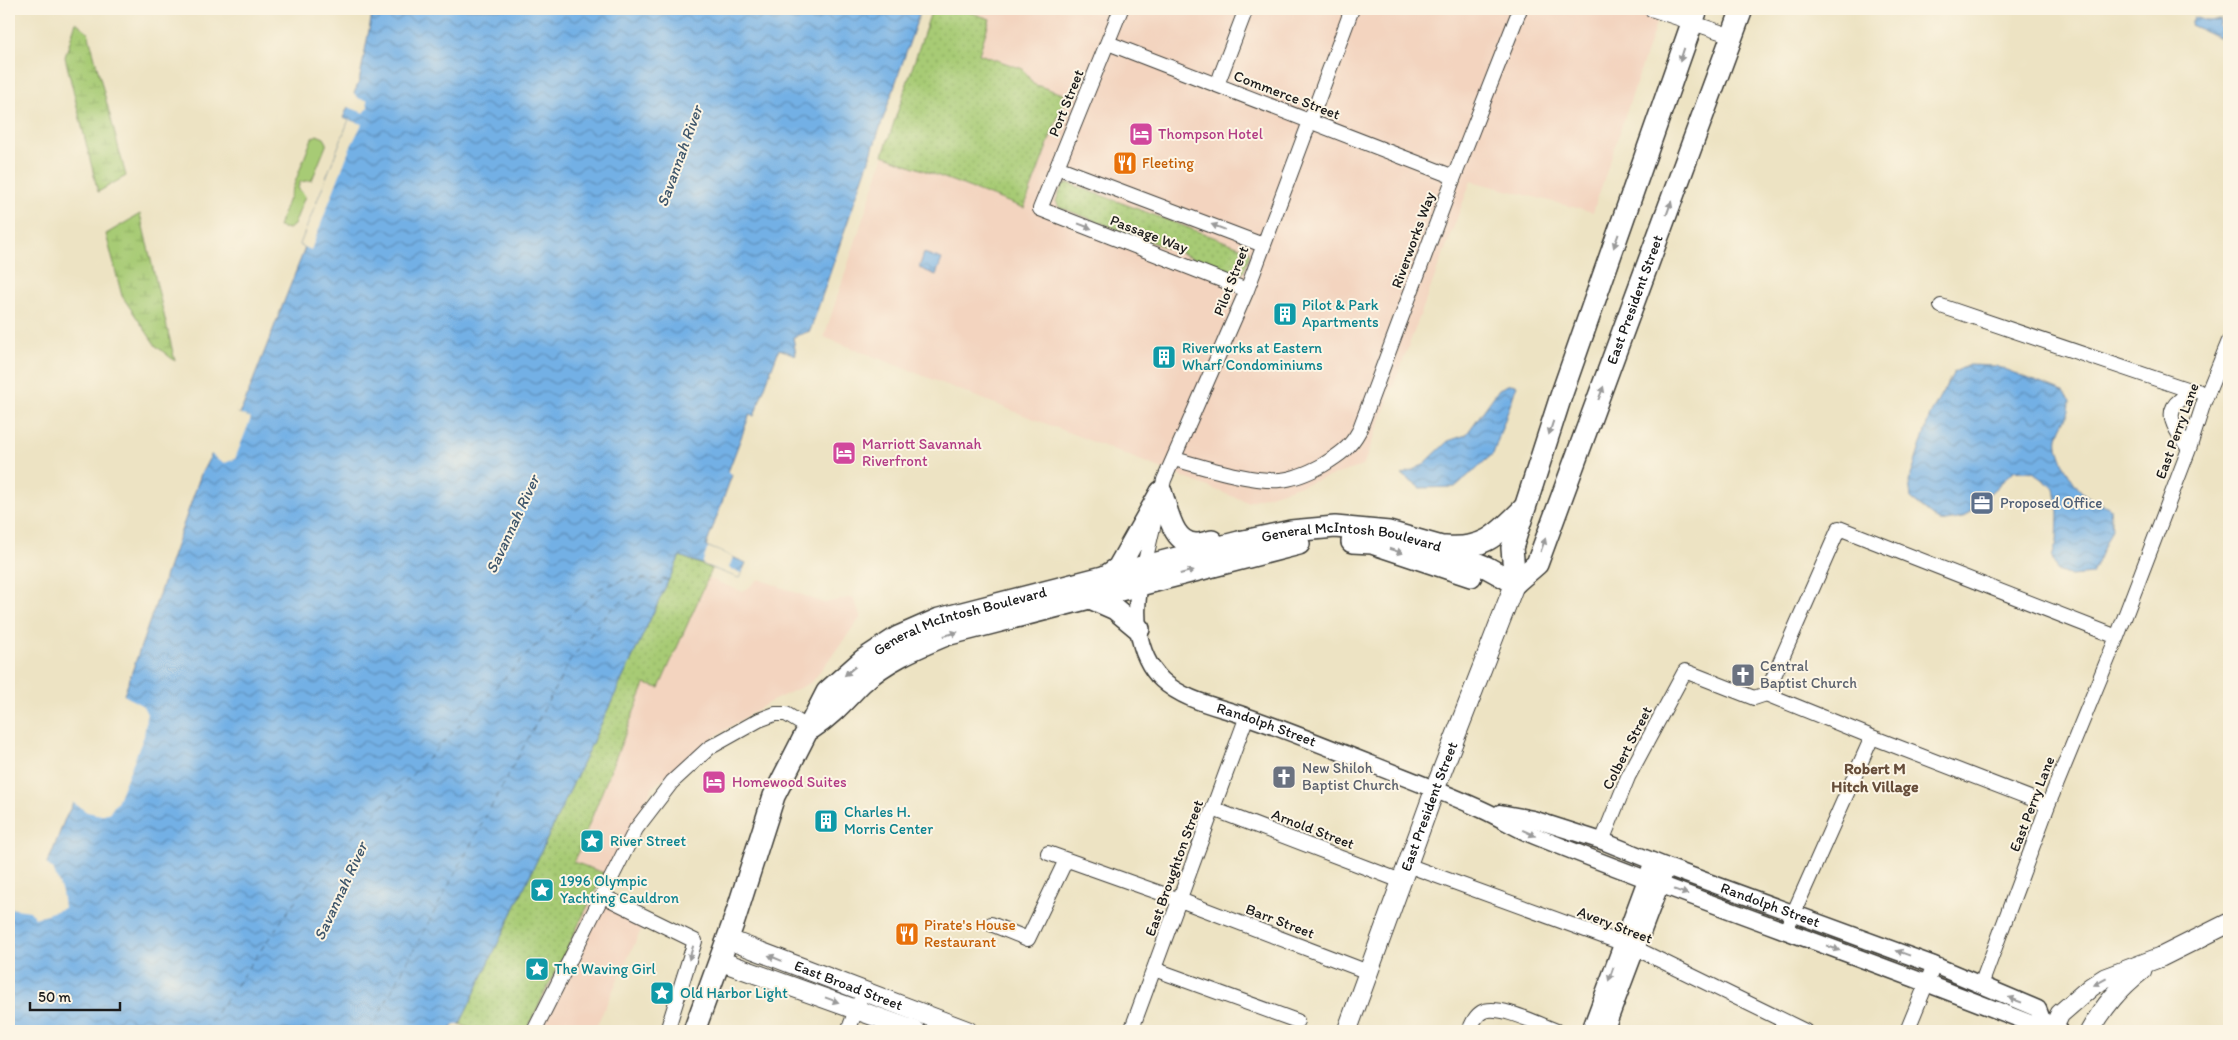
<svg xmlns="http://www.w3.org/2000/svg" width="2238" height="1040" font-family="Itim,sans-serif">
  <defs>
    <pattern id="wetland-marsh" width="20" height="14" patternUnits="userSpaceOnUse" patternTransform="scale(1.25)"><rect width="20" height="14" fill="#a7cb74"/><path d="M1 5h8M5 5V1M11 12h8M15 12V8" fill="none" stroke="#8fae64"/></pattern>
    <pattern id="park-dots" width="8" height="8" patternUnits="userSpaceOnUse" patternTransform="scale(1.25)"><rect width="8" height="8" fill="#a7cb74"/><path d="M2 2h.1M6 6h.1" fill="none" stroke="#8fae64" stroke-width="1.8" stroke-linecap="round"/></pattern>
    <pattern id="water-waves" width="16" height="10" patternUnits="userSpaceOnUse" patternTransform="scale(1.25)"><rect width="16" height="10" fill="#73b0e5"/><path d="M0 5q4-4 8 0t8 0" fill="none" stroke="#5e8eb9"/></pattern>
  </defs>
  <rect width="100%" height="100%" fill="#fcf5e5"/>
  <filter id="ink" filterUnits="userSpaceOnUse"><feTurbulence type="fractalNoise" baseFrequency=".02" numOctaves="2"/><feDisplacementMap in="SourceGraphic" scale="10" xChannelSelector="R" yChannelSelector="G"/><feConvolveMatrix kernelMatrix="1 2 1 2 8 2 1 2 1" color-interpolation-filters="sRGB"/></filter>
  <filter id="wash" filterUnits="userSpaceOnUse"><feTurbulence type="fractalNoise" baseFrequency=".0096" numOctaves="4" result="noise"/><feDisplacementMap in="SourceGraphic" scale="20" xChannelSelector="R" yChannelSelector="G"/><feGaussianBlur stdDeviation="1.12" result="paint"/><feColorMatrix in="noise" values="0 0 0 0 0 0 0 0 0 0 0 0 0 0 0 0 0 1.4 0 .05"/><feComposite in="paint" operator="in"/></filter>
  <g filter="url(#wash)">
    <rect width="100%" height="100%" fill="#ede3c3"/>
    <path fill="#f3d4bf" d="M932,9H1661L1593,212L1471,181L1363,466L1247,502L824,337Z
      M686,569L743,592L759,579L824,603L853,597L861,617L812,682L768,703L711,739L653,787L593,895L647,917L594,1031H461L463,1026L481,1016Z"/>
    <path fill="url(#wetland-marsh)" stroke="#627448" d="M76,22L88,32L126,176L98,192L65,57Z
      M140,214L175,361L156,346L122,296L106,234Z"/>
    <path fill="url(#park-dots)" stroke="#627448" d="M932,9H960L990,19L979,54L1023,69L1033,84L1066,95L1024,208L883,155Z
      M1068,183L1248,250L1250,255L1243,273L1238,275L1059,207L1056,201L1062,186Z
      M680,556L712,569L659,688L645,684L574,862L604,873L526,1031H474L460,1024Z"/>
    <path fill="#a7cb74" stroke="#627448" d="M317,135L324,138L327,143L312,180L300,182L298,188L305,196L294,225L289,229L278,227L312,138Z"/>
    <path fill="url(#water-waves)" stroke="#486680" d="M373,9H921L810,331L793,337L796,355L779,349L754,416L750,414L728,472L732,475L706,546L746,563L739,578L680,556L460,1024L453,1025L450,1031H9V893L35,888L52,853L64,821L118,712L201,474L224,431L237,413L240,414L305,248L300,245L349,120L343,118L359,82Z
      M2194,17L2207,21L2221,20L2219,27L2229,34V42L2191,25Z
      M924,253L942,259L936,275L919,268Z
      M1969,365L1996,366L2063,392L2070,401C2070,419 2061,423 2058,438C2055,452 2072,483 2083,493C2090,499 2102,503 2110,508L2112,529L2092,574L2071,576L2057,571L2052,557L2057,542L2058,513L2054,488L2033,472L2015,470L1963,518L1940,522L1911,499L1909,482L1930,415L1954,372Z
      M1510,384L1517,385L1493,454L1455,487L1420,488L1402,475L1423,465L1448,441L1466,435L1499,389Z"/>
    <path fill="#ede3c3" d="M352,92L360,99L367,100L368,107L364,113L345,106Z
      M349,120L362,124L350,148L311,250L300,245Z
      M235,412L251,418L235,459L225,463L219,461L210,453L222,429Z
      M708,547L733,557L729,568L741,573L739,578L702,564Z
      M122,694L143,706L147,714L144,736L117,802L110,812L101,815L87,812L72,802L97,752Z
      M45,863L53,869L62,892L64,908L35,918L30,911L9,908V891L34,886Z"/>
    <g fill="none" stroke-linecap="round" stroke-linejoin="round">
      <path stroke="#3f576c" stroke-width="1" stroke-dasharray="6 5" stroke-linecap="butt" d="M204,1031L305,887L539,642L599,589L628,578L669,580
        M370,1031L571,659L615,605L668,580"/>
    </g>
  </g>
  <g filter="url(#ink)">
    <g fill="none" stroke-linecap="round" stroke-linejoin="round">
      <g stroke="#3b3a35" stroke-width="16">
        <path id="minor" d="M1121,9L1040,209L1247,290
          M1651,9L1732,36
          M1108,43L1454,177
          M1217,85L1246,9
          M1057,167L1263,245
          M1941,306L2192,391
          M2189,449C2179,434 2161,414 2180,400C2186,395 2191,391 2198,391
          M1174,459C1204,467 1250,482 1280,480C1295,479 1310,472 1323,465C1339,455 1350,448 1359,431L1454,177L1520,9
          M1144,566L1164,480L1247,290L1352,9
          M1766,694L1839,528L2117,637
          M1213,809L1401,881
          M1602,841L1628,777L1685,671L1754,698L1766,694L1872,737
          M1048,853L1180,900L1368,972
          M1407,865L1635,948L1805,1031
          M603,896L695,941L667,1031
          M991,924L1028,939L1066,860
          M1786,930L1872,737L2048,805
          M1154,969L1297,1021
          M1981,985L2048,805L2117,637L2189,449L2204,402L2229,341
          M534,1031L636,829L672,782L709,748L759,720L775,714H786L810,729
          M848,1031L859,1003
          M1131,1031L1247,716
          M1469,1031C1472,1024 1475,1016 1482,1012C1498,1003 1540,1025 1557,1031
          M1907,1031L1934,965"/>
      </g>
      <g stroke="#3b3a35" stroke-width="19">
        <g id="tertiary">
          <path id="s1" d="M1142,575C1133,609 1135,654 1162,680C1184,701 1220,707 1248,717C1289,731 1330,748 1371,764C1408,779 1446,793 1483,810C1501,818 1517,829 1535,836C1699,902 1867,958 2032,1024L2043,1022L2060,1031"/>
          <path id="s2" d="M1500,813L1533,819L1605,842L1667,867L1934,965L2038,1009L2043,1022"/>
          <path d="M1590,1031L1650,869"/>
          <path d="M1605,1031L1664,875"/>
        </g>
      </g>
      <g stroke="#3b3a35" stroke-width="21">
        <g id="secondary">
          <path id="s3" d="M727,939L968,1031"/>
          <path d="M720,961L916,1031"/>
          <path id="s4" d="M1347,1031L1435,789L1515,583"/>
          <path d="M2052,1031L2060,1014L2091,987L2105,978L2161,957L2229,923"/>
          <path d="M2090,1031C2104,1006 2119,988 2142,970"/>
        </g>
      </g>
      <g stroke="#3b3a35" stroke-width="24">
        <g id="primary">
          <path d="M1161,492C1168,510 1172,544 1196,544C1201,544 1207,542 1212,541"/>
          <path d="M1352,542L1372,543L1471,576"/>
          <path d="M1445,547C1484,550 1497,535 1523,509"/>
          <path d="M1106,576L1118,568L1161,492"/>
          <path id="s5" d="M1515,583L1537,564L1742,9"/>
          <path d="M1515,583L1512,548L1561,396L1697,9"/>
          <path d="M1090,598L1115,609L1139,629"/>
          <path d="M812,728C832,715 845,699 861,683C886,660 915,648 946,635L1299,544"/>
          <path id="s6" d="M694,1031L734,921L774,796L827,692L863,660L898,637L939,619L1239,542L1291,531L1335,527L1389,532L1442,547L1448,552L1486,567L1515,583"/>
        </g>
      </g>
      <use href="#minor" stroke="#fff" stroke-width="14"/>
      <use href="#tertiary" stroke="#fff" stroke-width="16"/>
      <use href="#secondary" stroke="#fff" stroke-width="19"/>
      <use href="#primary" stroke="#fff" stroke-width="21"/>
    </g>
    <defs><path id="oneway-solid" d="M-6-.8H1V-3.2L6.5 0L1 3.2V.8H-6Z" transform="scale(1.25)"/></defs>
    <g fill="#999">
      <use href="#oneway-solid" transform="translate(1682 55) rotate(108)"/>
      <use href="#oneway-solid" transform="translate(1669 208) rotate(-70)"/>
      <use href="#oneway-solid" transform="translate(1085 226) rotate(21)"/>
      <use href="#oneway-solid" transform="translate(1218 227) rotate(-159)"/>
      <use href="#oneway-solid" transform="translate(1616 241) rotate(110)"/>
      <use href="#oneway-solid" transform="translate(1601 393) rotate(-69)"/>
      <use href="#oneway-solid" transform="translate(1551 428) rotate(108)"/>
      <use href="#oneway-solid" transform="translate(1543 545) rotate(-70)"/>
      <use href="#oneway-solid" transform="translate(1396 551) rotate(18)"/>
      <use href="#oneway-solid" transform="translate(1187 572) rotate(-15)"/>
      <use href="#oneway-solid" transform="translate(951 634) rotate(-16)"/>
      <use href="#oneway-solid" transform="translate(850 671) rotate(140)"/>
      <use href="#oneway-solid" transform="translate(1529 833) rotate(25)"/>
      <use href="#oneway-solid" transform="translate(1681 892) rotate(20)"/>
      <use href="#oneway-solid" transform="translate(1833 948) rotate(21)"/>
      <use href="#oneway-solid" transform="translate(691 953) rotate(107)"/>
      <use href="#oneway-solid" transform="translate(1903 953) rotate(-160)"/>
      <use href="#oneway-solid" transform="translate(775 958) rotate(-158)"/>
      <use href="#oneway-solid" transform="translate(1611 974) rotate(110)"/>
      <use href="#oneway-solid" transform="translate(2100 982) rotate(152)"/>
      <use href="#oneway-solid" transform="translate(832 1000) rotate(20)"/>
      <use href="#oneway-solid" transform="translate(2015 1000) rotate(-159)"/>
    </g>
  </g>
  <defs>
    <g id="hotel-square" transform="scale(1.25)"><rect x="-9" y="-9" width="18" height="18" rx="4" fill="#d1479c" stroke="#fcf5e5"/><path d="M-6-4.5h1.5V1H6V5H4.5V3h-9V5H-6ZM-4 0a1.8 1.8 0 1 1 3.6 0ZM.5 0V-2.5h3Q6-2.5 6 0Z" fill="#fff"/></g>
    <g id="restaurant-square" transform="scale(1.25)"><rect x="-9" y="-9" width="18" height="18" rx="4" fill="#e8710a" stroke="#fcf5e5"/><path d="M-5-6h1v4h1v-4h1v4h1v-4h1v5L-1.5 .5V6h-2V.5L-5-1ZM5-6V6H3V1.5H1.5Q1.5-4 5-6Z" fill="#fff"/></g>
    <g id="building-square" transform="scale(1.25)"><rect x="-9" y="-9" width="18" height="18" rx="4" fill="#0f9aa8" stroke="#fcf5e5"/><path d="M-4-6H4V6H1V3H-1V6H-4ZM-2.5-4.3h1.7v1.8h-1.7ZM.8-4.3h1.7v1.8H.8ZM-2.5-1h1.7V.8h-1.7ZM.8-1h1.7V.8H.8Z" fill="#fff"/></g>
    <g id="office-square" transform="scale(1.25)"><rect x="-9" y="-9" width="18" height="18" rx="4" fill="#5c6f8a" stroke="#fcf5e5"/><path d="M-6-3h4V-5.5h4V-3h4V5H-6ZM-1-4.5V-3h2v-1.5ZM-6 0V1H6V0Z" fill="#fff"/></g>
    <g id="church-square" transform="scale(1.25)"><rect x="-9" y="-9" width="18" height="18" rx="4" fill="#6b7280" stroke="#fcf5e5"/><path d="M-1.2-6h2.4v3.5h3.3v2.4h-3.3V6h-2.4V-.1h-3.3v-2.4h3.3Z" fill="#fff"/></g>
    <g id="sight-square" transform="scale(1.25)"><rect x="-9" y="-9" width="18" height="18" rx="4" fill="#0f9aa8" stroke="#fcf5e5"/><path d="M0-6L1.8-2.2L6-1.7L2.9 1.2L3.7 5.4L0 3.3L-3.7 5.4L-2.9 1.2L-6-1.7L-1.8-2.2Z" fill="#fff"/></g>
  </defs>
  <g fill-rule="evenodd">
    <use href="#hotel-square" x="1141" y="134"/>
    <use href="#restaurant-square" x="1125" y="163"/>
    <use href="#building-square" x="1285" y="314"/>
    <use href="#building-square" x="1164" y="357"/>
    <use href="#hotel-square" x="844" y="453"/>
    <use href="#office-square" x="1982" y="503"/>
    <use href="#church-square" x="1743" y="675"/>
    <use href="#church-square" x="1284" y="777"/>
    <use href="#hotel-square" x="714" y="782"/>
    <use href="#building-square" x="826" y="821"/>
    <use href="#sight-square" x="592" y="841"/>
    <use href="#sight-square" x="542" y="890"/>
    <use href="#restaurant-square" x="907" y="934"/>
    <use href="#sight-square" x="537" y="969"/>
    <use href="#sight-square" x="662" y="993"/>
  </g>
  <g text-anchor="middle" stroke-width="4" stroke-linejoin="round" paint-order="stroke">
    <g font-size="15" fill="#1c1c1c" stroke="#fcf5e5">
      <text transform="translate(1287 95) rotate(21)" y="5">Commerce Street</text>
      <text transform="translate(1066 103) rotate(-68)" y="5">Port Street</text>
      <text transform="translate(1149 234) rotate(21)" y="5">Passage Way</text>
      <text transform="translate(1413 240) rotate(-70)" y="5">Riverworks Way</text>
      <text transform="translate(1231 281) rotate(-69)" y="5">Pilot Street</text>
      <text dy="5" stroke="none"><textPath href="#s5" startOffset="311">East President Street</textPath></text>
      <text transform="translate(2177 431) rotate(-70)" y="5">East Perry Lane</text>
      <text dy="5" stroke="none"><textPath href="#s6" startOffset="924">General McIntosh Boulevard</textPath></text>
      <text dy="5" stroke="none"><textPath href="#s6" startOffset="519">General McIntosh Boulevard</textPath></text>
      <text dy="5" stroke="none"><textPath href="#s1" startOffset="226">Randolph Street</textPath></text>
      <text transform="translate(1627 748) rotate(-63)" y="5">Colbert Street</text>
      <text transform="translate(2032 804) rotate(-69)" y="5">East Perry Lane</text>
      <text dy="5" stroke="none"><textPath href="#s4" startOffset="239">East President Street</textPath></text>
      <text transform="translate(1313 829) rotate(21)" y="5">Arnold Street</text>
      <text transform="translate(1174 868) rotate(-70)" y="5">East Broughton Street</text>
      <text dy="5" stroke="none"><textPath href="#s2" startOffset="286">Randolph Street</textPath></text>
      <text transform="translate(1280 921) rotate(21)" y="5">Barr Street</text>
      <text transform="translate(1615 925) rotate(21)" y="5">Avery Street</text>
      <text dy="5" stroke="none"><textPath href="#s3" startOffset="130">East Broad Street</textPath></text>
    </g>
    <g font-size="15" fill="#b23c85" stroke="#fcf5e5" text-anchor="start">
      <text x="1158" y="139">Thompson Hotel</text>
      <text x="862" y="449">Marriott Savannah<tspan x="862" dy="17">Riverfront</tspan></text>
      <text x="732" y="787">Homewood Suites</text>
    </g>
    <g font-size="15" fill="#c56008" stroke="#fcf5e5" text-anchor="start">
      <text x="1142" y="168">Fleeting</text>
      <text x="924" y="930">Pirate's House<tspan x="924" dy="17">Restaurant</tspan></text>
    </g>
    <g font-size="15" fill="#0d838f" stroke="#fcf5e5" text-anchor="start">
      <text x="1302" y="310">Pilot &amp; Park<tspan x="1302" dy="17">Apartments</tspan></text>
      <text x="1182" y="353">Riverworks at Eastern<tspan x="1182" dy="17">Wharf Condominiums</tspan></text>
      <text x="844" y="817">Charles H.<tspan x="844" dy="17">Morris Center</tspan></text>
      <text x="610" y="846">River Street</text>
      <text x="560" y="886">1996 Olympic<tspan x="560" dy="17">Yachting Cauldron</tspan></text>
      <text x="554" y="974">The Waving Girl</text>
      <text x="680" y="998">Old Harbor Light</text>
    </g>
    <g font-size="15" fill="#4e5e75" stroke="#fcf5e5" text-anchor="start">
      <text x="2000" y="508">Proposed Office</text>
    </g>
    <g font-size="15" fill="#5b616d" stroke="#fcf5e5" text-anchor="start">
      <text x="1760" y="671">Central<tspan x="1760" dy="17">Baptist Church</tspan></text>
      <text x="1302" y="773">New Shiloh<tspan x="1302" dy="17">Baptist Church</tspan></text>
    </g>
    <g font-size="16" font-style="italic" fill="#3f576c" stroke="#fcf5e5">
      <text transform="translate(679 156) rotate(-70)" y="6">Savannah River</text>
      <text transform="translate(512 524) rotate(-65)" y="6">Savannah River</text>
      <text transform="translate(340 891) rotate(-65)" y="6">Savannah River</text>
    </g>
    <g font-size="16" font-weight="bold" fill="#664d3a" stroke="#fcf5e5">
      <text x="1875" y="774">Robert M<tspan x="1875" dy="18">Hitch Village</tspan></text>
    </g>
  </g>
  <rect width="2238" height="1040" fill="none" stroke="#fcf5e5" stroke-width="30"/>
  <path d="M30 1002v8h90v-8" fill="none" stroke="#1c1c1c" stroke-width="2.5"/>
  <text x="38" y="1002" font-size="15" fill="#1c1c1c" stroke="#fcf5e5" stroke-width="4" paint-order="stroke">50 m</text>
</svg>
